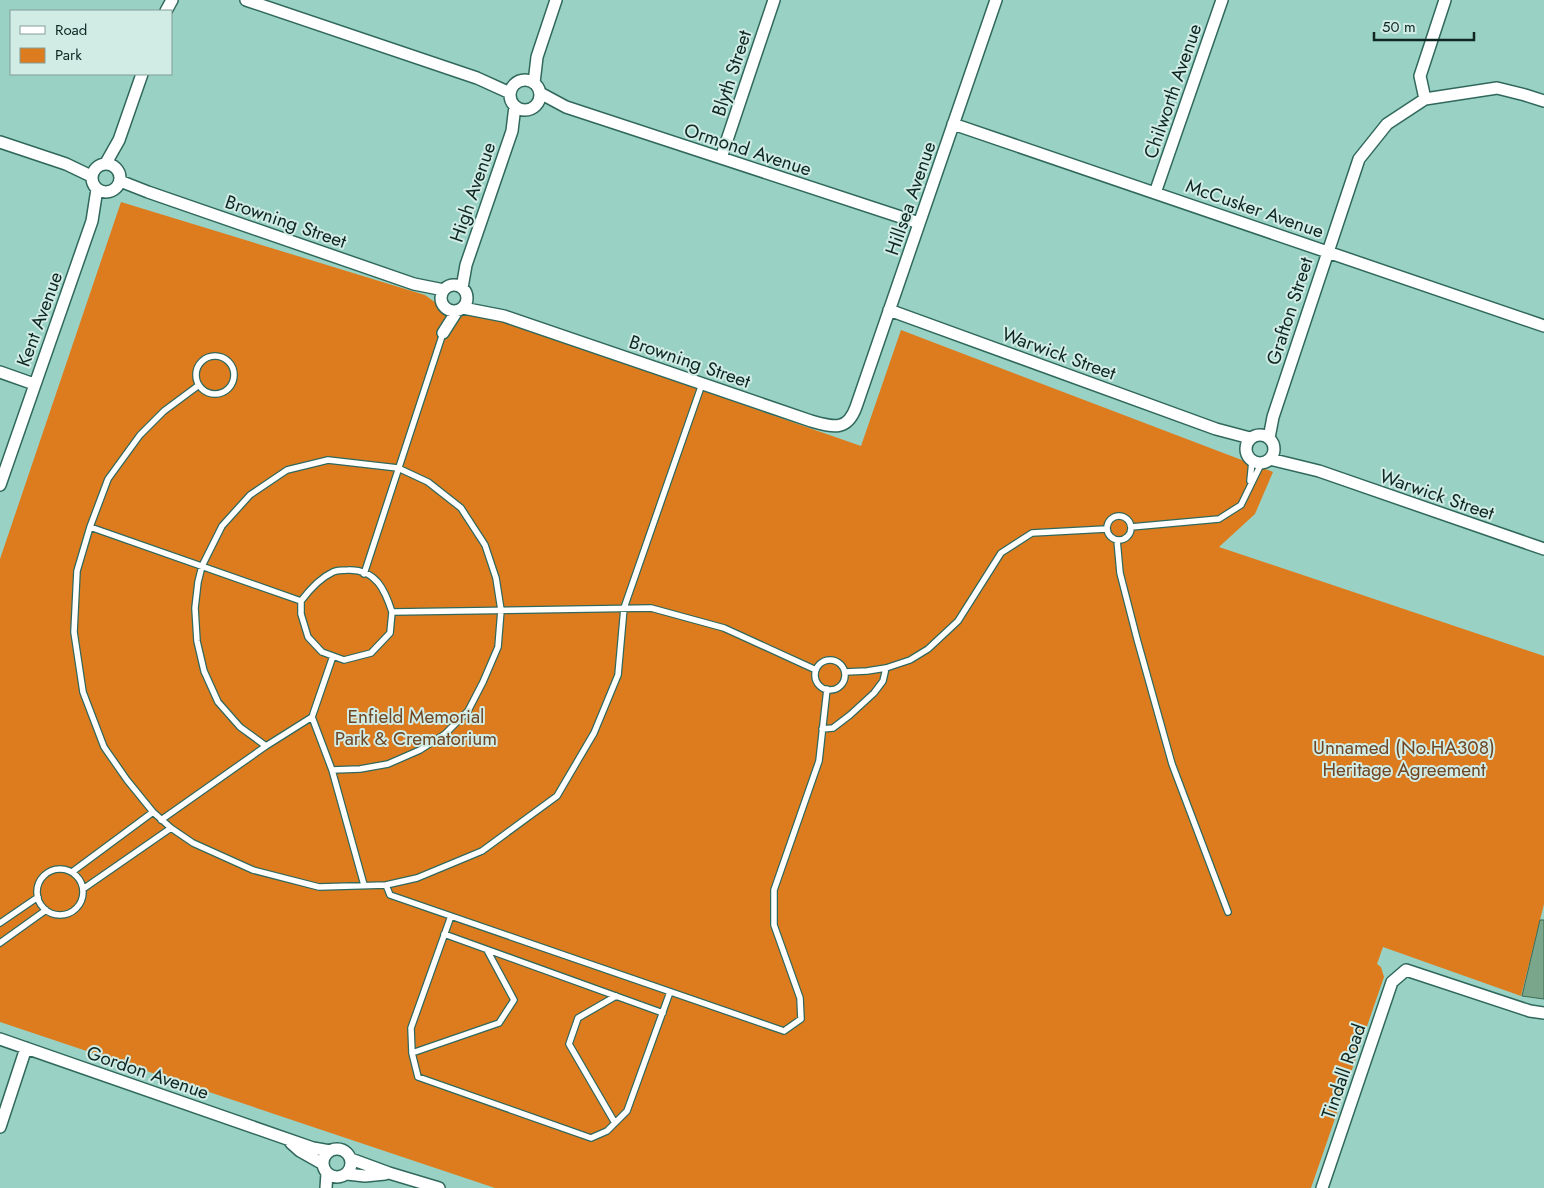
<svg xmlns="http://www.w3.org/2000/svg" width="1544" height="1188" font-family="Jost,sans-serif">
  <rect width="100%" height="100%" fill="#99d2c4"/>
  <path fill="#dd7c1e" d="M121,202L425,295L454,316H489L861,446L901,330L1273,472L1255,514L1219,547L1544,656V904L1521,996L1383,947L1377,964L1381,967L1384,977L1311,1188H495L0,1022V559Z"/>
  <path fill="#7aa78c" stroke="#3f6951" d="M1540,920H1544V999L1522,996Z"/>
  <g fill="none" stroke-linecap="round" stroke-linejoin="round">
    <g stroke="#30685c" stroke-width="8">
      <path id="service" d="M196 375a19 19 0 1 1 38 0a19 19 0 1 1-38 0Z
        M199,385L164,411L140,435L108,479L90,527L77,571L74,632L83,692L104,747L127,780L153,812L171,828L193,843L253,870L319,887L386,885L417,878L482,851L557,796L594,733L618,675L624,608L702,384
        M1250,481L1252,461
        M1107 528a12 12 0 1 1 24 0a12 12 0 1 1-24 0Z
        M90,527L301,601
        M1131,527L1219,519L1241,505L1262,462
        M1117,540L1120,573L1137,639L1172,764L1228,912
        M364,574L443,333
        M392,612C385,590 376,569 348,570C344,570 337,570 333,572C320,578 310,589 301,601V614L308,637L322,652L344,660L371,653L390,633L392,612L651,608L724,628L816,670
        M815 675a15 15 0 1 1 30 0a15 15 0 1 1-30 0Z
        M845,672L867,671L886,668L910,660L928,649L958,621L1001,553L1032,533L1106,529
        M312,717L333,656
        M822,729L833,728L850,715L874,693L883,681L886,668
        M266,746L240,727L218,702L204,671L197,641L195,608L198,582L202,566L222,526L250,495L287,470L328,460L398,468L428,482L461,508L485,545L496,578L501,610L498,647L483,682L468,711L445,734L420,750L388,764L360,769L332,770
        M161,820L266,746L312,717L332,770L364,885
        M37 892a23 23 0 1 1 46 0a23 23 0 1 1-46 0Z
        M72,872L153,812
        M386,885L390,895L784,1031L801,1019L800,998L774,925V890L819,761L827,689
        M83,889L171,828
        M451,916L411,1028L412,1053L418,1077L591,1138L607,1131L627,1111L670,992
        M0,923L38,897
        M444,934L663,1013
        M0,943L46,910
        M412,1053L499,1023L514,1000L487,950
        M615,1123L569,1044L578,1018L616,996"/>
    </g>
    <g stroke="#30685c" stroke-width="14">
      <path id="minor" d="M246,0L477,78L510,93
        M166,11L172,0
        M510 95a15 15 0 1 1 30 0a15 15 0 1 1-30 0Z
        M534,83L537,57L556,0
        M540,93L566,107L919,223
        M1425,99L1420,76L1445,0
        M953,124L1544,326
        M0,142L66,164L91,176
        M721,158L774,0
        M106,163L119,140L142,74
        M92 178a14 14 0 1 1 28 0a14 14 0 1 1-28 0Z
        M120,181L148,192L414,284L444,290
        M1155,193L1222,0
        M441 298a13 13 0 1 1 26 0a13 13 0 1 1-26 0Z
        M462,288L466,265L512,131L515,106
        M463,308L504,316L811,421C833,427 847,432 856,407L996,0
        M889,310L1216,429L1250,438
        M443,333L457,311
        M0,372L34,384
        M1246 449a14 14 0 1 1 28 0a14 14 0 1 1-28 0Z
        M1269,438L1273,417L1359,159L1387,124L1425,99L1497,88L1525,95L1544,101
        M1270,459L1319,471L1544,549
        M0,485L92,221L97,189
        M0,1039L313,1148L330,1151
        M0,1127L26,1048
        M291,1143L300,1151L323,1164
        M323 1163a14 14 0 1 1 28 0a14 14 0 1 1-28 0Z
        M351,1159L389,1173L439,1188
        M347,1174L365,1176L385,1174
        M326,1188L327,1173
        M1322,1188L1392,982L1406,970L1530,1011L1544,1013"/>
    </g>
    <use href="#service" stroke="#fff" stroke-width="5.5"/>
    <use href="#minor" stroke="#fff" stroke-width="11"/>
  </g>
  <g text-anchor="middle" stroke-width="4" stroke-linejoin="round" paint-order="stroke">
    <g font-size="19" fill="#0f2621" stroke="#d0ece5">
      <text transform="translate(731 73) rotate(-72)" y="7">Blyth Street</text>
      <text transform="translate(1172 91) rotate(-71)" y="7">Chilworth Avenue</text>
      <text transform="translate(748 149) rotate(18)" y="7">Ormond Avenue</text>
      <text transform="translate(472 192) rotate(-71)" y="7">High Avenue</text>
      <text transform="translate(910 198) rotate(-71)" y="7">Hillsea Avenue</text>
      <text transform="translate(1255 208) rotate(19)" y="7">McCusker Avenue</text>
      <text transform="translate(286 221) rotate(19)" y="7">Browning Street</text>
      <text transform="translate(1289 311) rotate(-72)" y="7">Grafton Street</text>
      <text transform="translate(39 319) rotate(-70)" y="7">Kent Avenue</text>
      <text transform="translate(1059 353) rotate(20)" y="7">Warwick Street</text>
      <text transform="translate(690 361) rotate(19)" y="7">Browning Street</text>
      <text transform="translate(1437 494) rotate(19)" y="7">Warwick Street</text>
      <text transform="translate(1343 1071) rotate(-71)" y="7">Tindall Road</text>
      <text transform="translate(148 1072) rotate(19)" y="7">Gordon Avenue</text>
    </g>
    <g font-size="19" fill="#704523" stroke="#d0ece5">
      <text x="416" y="723">Enfield Memorial<tspan x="416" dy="22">Park &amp; Crematorium</tspan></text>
      <text x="1404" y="754">Unnamed (No.HA308)<tspan x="1404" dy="22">Heritage Agreement</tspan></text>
    </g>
  </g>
  <rect x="10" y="10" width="162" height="65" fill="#d0ece5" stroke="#839d97"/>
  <rect x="20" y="26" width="25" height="8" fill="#ffffff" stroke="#839d97"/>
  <text x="55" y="35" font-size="15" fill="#0f2621">Road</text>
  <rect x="20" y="48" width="25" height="15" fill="#dd7c1e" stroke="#839d97"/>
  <text x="55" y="60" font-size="15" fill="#0f2621">Park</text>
  <path d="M1374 32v8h100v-8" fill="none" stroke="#0f2621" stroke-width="2.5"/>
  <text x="1382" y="32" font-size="15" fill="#0f2621" stroke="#d0ece5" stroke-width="4" paint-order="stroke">50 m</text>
</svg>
